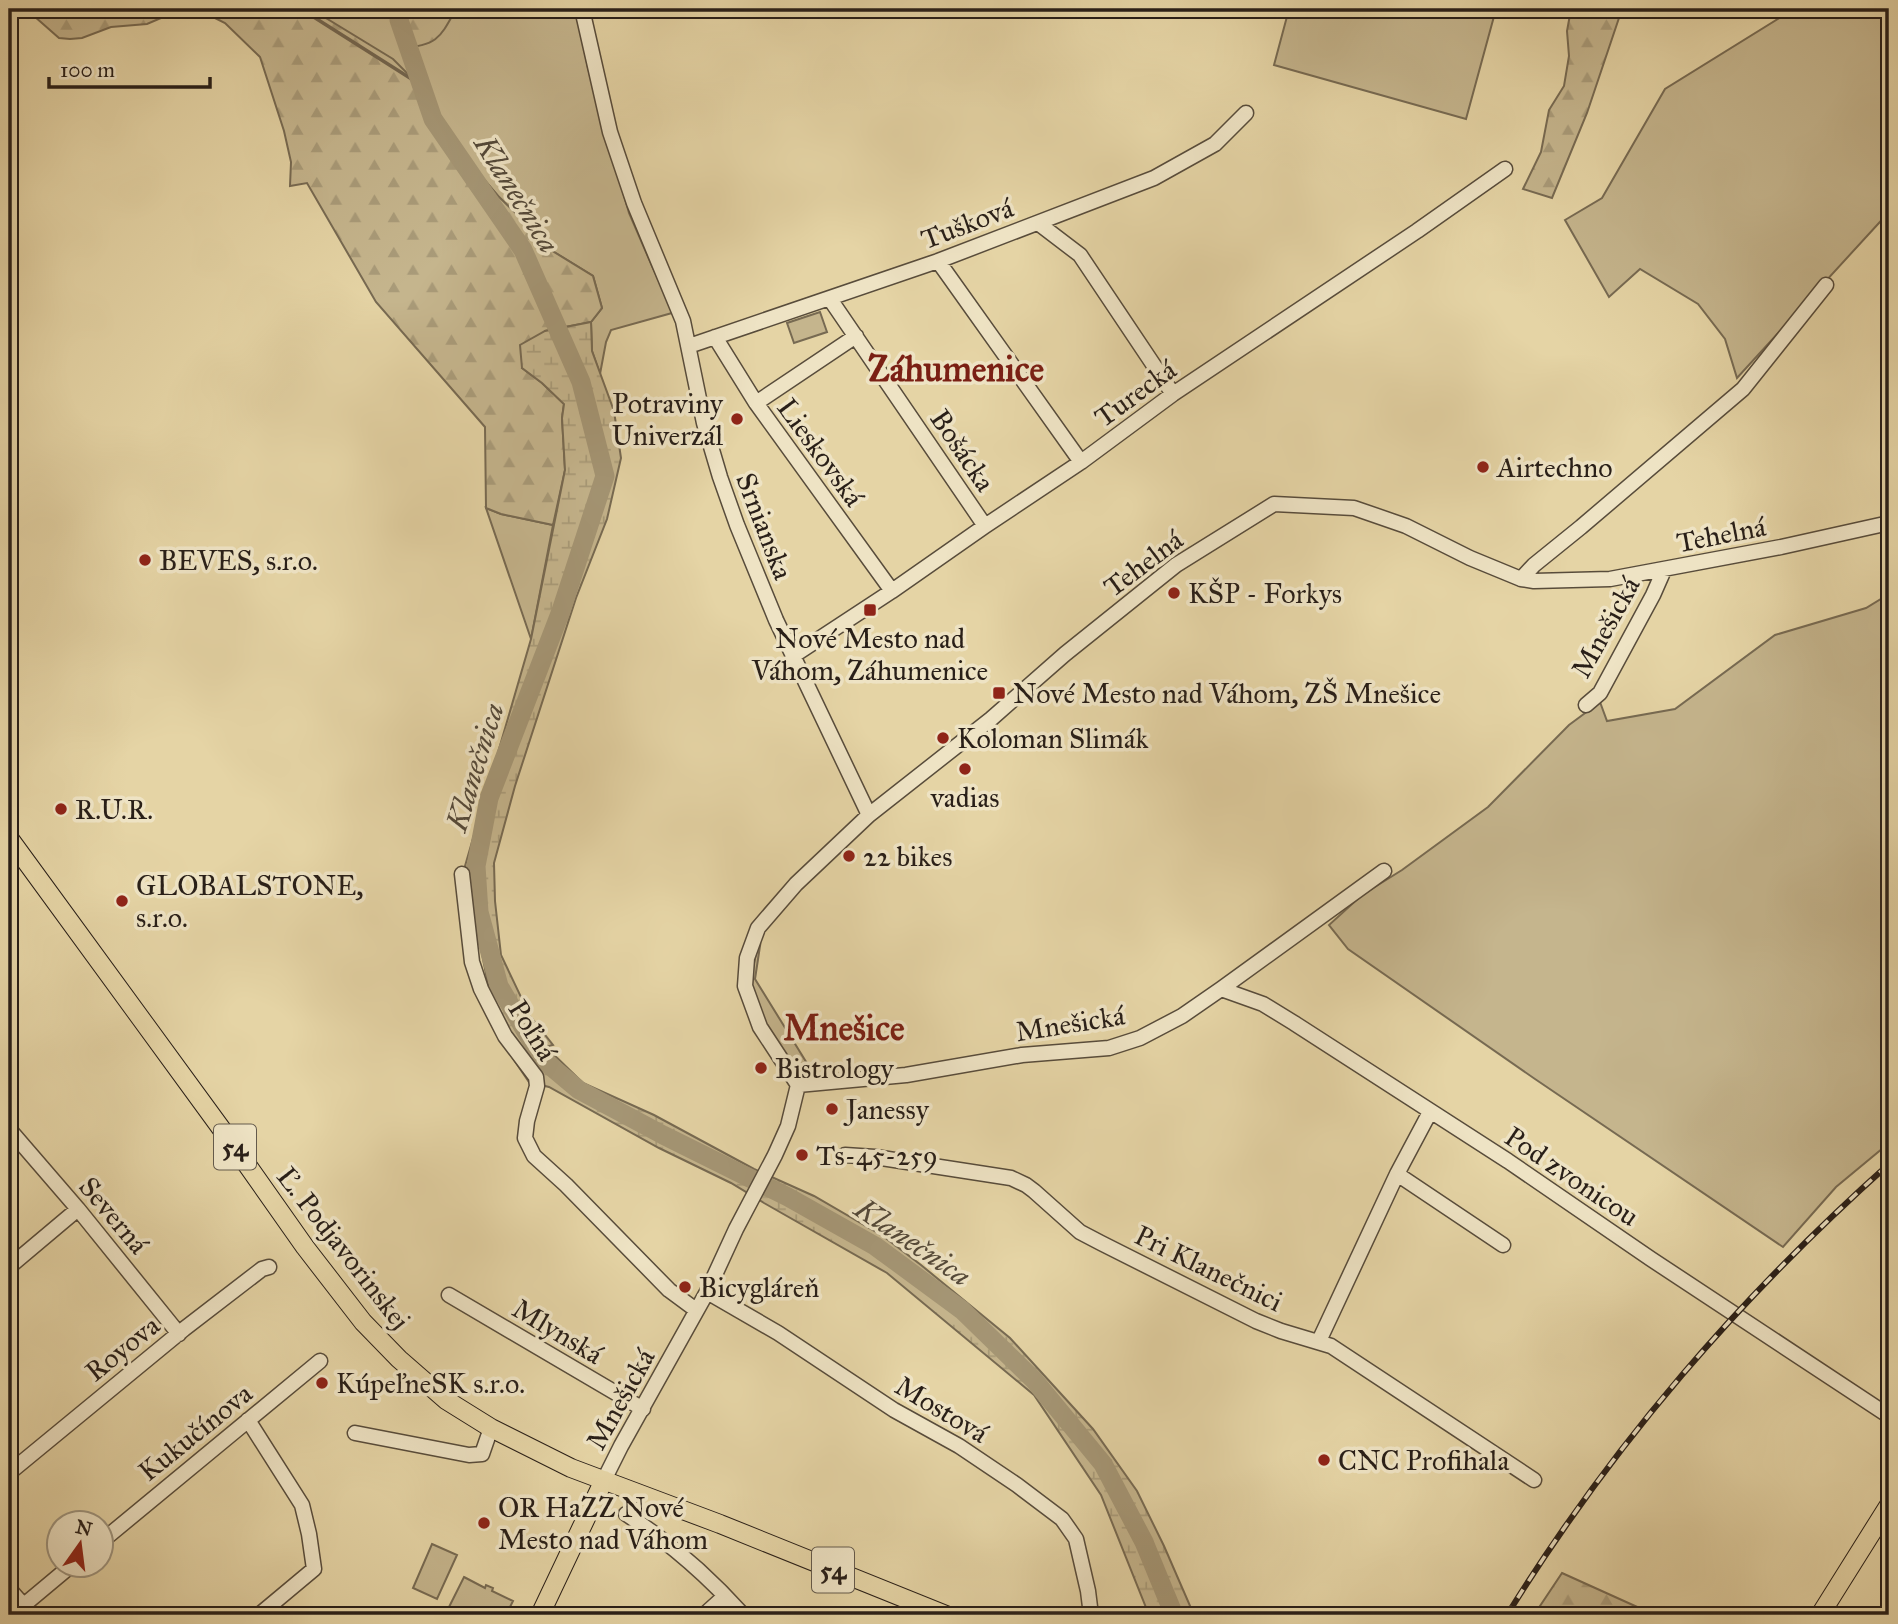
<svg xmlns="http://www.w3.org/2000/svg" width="1898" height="1624" font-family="'IM FELL Great Primer',serif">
  <defs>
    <pattern id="forest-firs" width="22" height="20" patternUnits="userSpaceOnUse" patternTransform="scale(1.75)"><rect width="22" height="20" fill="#c5b58d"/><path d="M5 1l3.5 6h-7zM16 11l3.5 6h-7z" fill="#a99b79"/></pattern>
    <pattern id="wetland-marsh" width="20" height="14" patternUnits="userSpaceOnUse" patternTransform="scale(1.75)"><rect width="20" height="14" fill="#c5b58d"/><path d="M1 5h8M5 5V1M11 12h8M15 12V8" fill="none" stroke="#a99b79"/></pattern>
  </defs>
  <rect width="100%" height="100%" fill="#e5d4a5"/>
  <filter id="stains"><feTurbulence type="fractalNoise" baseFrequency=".00286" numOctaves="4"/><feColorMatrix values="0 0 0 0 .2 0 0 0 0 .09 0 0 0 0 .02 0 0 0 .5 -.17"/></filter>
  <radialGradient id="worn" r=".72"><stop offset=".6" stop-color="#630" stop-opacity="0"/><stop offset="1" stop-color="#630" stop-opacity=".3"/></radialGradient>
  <path fill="#c5b58d" stroke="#776a52" stroke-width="2" d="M311,9H388L402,48L450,19L456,9H577L588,68L629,213L652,266L666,295L672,313L611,330L606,342L600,374L592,351L591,322L602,308L593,276L546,247L527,224L498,196L464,156L444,123L431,97Z
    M1289,9H1496L1466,119L1274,65Z
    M1794,9H1889V212L1737,378L1725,339L1698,304L1640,269L1609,297L1565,220L1602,198L1665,89Z
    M820,312L827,332L794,343L787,323Z
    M486,508L501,514L553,525L531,639Z
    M1889,594V1143L1836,1187L1783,1247L1535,1079L1348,949L1329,925L1362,895L1402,870L1488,807L1569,725L1600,702L1607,721L1675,709L1775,635L1866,608Z
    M760,946L755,979L813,1073L819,1077L814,1079C811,1078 807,1077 804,1075C785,1063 751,1003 751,981C752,971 755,959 757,949Z
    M432,1544L457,1555L437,1599L413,1588Z
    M464,1577L485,1588L486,1585L493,1588L492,1591L513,1601L506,1615H445Z"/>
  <path fill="url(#forest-firs)" stroke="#776a52" stroke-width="2" d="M26,9H311L393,59L431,97L444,123L464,156L498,196L527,224L546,247L593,276L602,308L591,322L545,331L522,368L542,383L564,404L562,418L565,470L553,525L501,514L486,508L485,427L376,302L307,183L290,186L291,162L284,131L260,57L225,23L207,14L189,10L168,15L147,24L111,27L82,38L70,39L59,38Z
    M388,9H456C440,38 437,46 401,48Z
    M1571,9H1622L1587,113L1552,198L1523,189L1541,152L1549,110L1564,86L1569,56L1567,31Z
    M1562,1573L1655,1615H1534Z"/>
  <path fill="url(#wetland-marsh)" stroke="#776a52" stroke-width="2" d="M591,322L592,351L614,411L621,458L607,519L576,598L515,786L494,863L495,901L501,955L530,1016L553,1045L546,1047L583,1083L654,1115L754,1169L814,1196L883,1236L921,1265L1010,1338L1093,1429L1137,1491L1164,1546L1194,1615H1149L1101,1495L1034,1395L887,1273L764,1203L731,1183L659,1148L549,1087L529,1082L498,1036L465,866L531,639L565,470L562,418L564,404L542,383L522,368L520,345L545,331Z"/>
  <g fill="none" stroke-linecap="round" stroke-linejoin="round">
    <path stroke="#736650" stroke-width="3.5" d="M301,9L421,85"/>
    <path stroke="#a59675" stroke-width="19" d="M400,9L399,20L433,119L523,250L581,382L605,476L561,611L489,798L476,866L479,912L499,986L542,1059L579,1090L663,1135L788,1197L875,1246L962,1310L1034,1380L1103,1464L1144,1542L1174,1615"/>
    <g stroke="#584c3b" stroke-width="17">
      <path id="minor" d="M582,9L610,132L634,203L683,321L704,423L720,477L737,525L776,620L869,815
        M1038,223L1080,255L1173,394
        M938,261L1081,462
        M830,299L985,526
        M715,337L756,403L892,591
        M689,346L938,261L1154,178L1215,144L1246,113
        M756,403L856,336
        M1521,579L1534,565L1581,527L1743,389L1826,285
        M793,656L892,591L985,526L1081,462L1173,394L1417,231L1505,169
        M1586,705L1600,693L1653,595L1664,570
        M462,874L472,962L481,989L505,1036L536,1077L537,1086L527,1121L525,1138L534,1156L566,1185L669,1290L696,1310
        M1221,989L1263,1004L1294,1023L1508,1161L1651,1259L1889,1416
        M798,1085L906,1075L1022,1055L1109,1048L1140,1038L1182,1016L1221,989L1384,871
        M9,1129L78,1209L179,1334
        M845,1155L875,1157L1011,1178L1026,1185L1034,1191L1080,1232L1101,1243L1256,1321L1281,1331L1331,1346L1534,1480
        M1397,1174L1503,1245
        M9,1267L78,1209
        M707,1292L778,1333L894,1410L959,1446L1017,1485L1062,1519L1076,1539L1088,1591L1091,1615
        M449,1295L643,1409
        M1319,1341L1397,1174L1430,1112
        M248,1420L302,1505L309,1534L314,1569L259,1615
        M355,1433L469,1455L482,1454L491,1428
        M9,1473L184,1329L262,1269L269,1267
        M604,1480L621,1446L707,1292L736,1229L775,1155L788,1126L798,1085L760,1027L745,986L747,958L758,928L796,884L869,815L991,719L1065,654L1176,565L1274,504L1354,508L1406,526L1470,558L1521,579L1534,581L1610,579L1781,547L1889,523
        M626,1514C669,1542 709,1577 743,1615
        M102,1541L320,1361
        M9,1589L32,1615
        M12,1615L73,1564
        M704,1615L725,1596"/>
    </g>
    <g stroke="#291f18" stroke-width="20">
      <path id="major" d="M9,838L231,1142L305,1247L363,1322L399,1359L446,1400L491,1428L571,1468L720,1524L946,1615
        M540,1615L604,1480
        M1820,1615L1889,1505"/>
    </g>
    <use href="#minor" stroke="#eee3c4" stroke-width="14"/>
    <use href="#major" stroke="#e5d4a5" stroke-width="18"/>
    <g stroke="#291f18" stroke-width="6">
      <path id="rail" d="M1507,1615C1613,1444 1739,1298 1889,1164"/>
    </g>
    <use href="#rail" stroke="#eee3c4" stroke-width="3.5" stroke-dasharray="10" stroke-linecap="butt"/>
  </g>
  <g fill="#8f2418" stroke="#eee3c4" stroke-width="2.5">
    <circle cx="737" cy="419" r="7"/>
    <circle cx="1483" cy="467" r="7"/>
    <circle cx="145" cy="560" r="7"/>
    <circle cx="1174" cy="593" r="7"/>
    <rect x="863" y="603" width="14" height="14" rx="3.5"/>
    <rect x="992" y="686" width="14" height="14" rx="3.5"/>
    <circle cx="943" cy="738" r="7"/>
    <circle cx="965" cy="769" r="7"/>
    <circle cx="61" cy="809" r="7"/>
    <circle cx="849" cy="856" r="7"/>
    <circle cx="122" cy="901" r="7"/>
    <circle cx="761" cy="1068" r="7"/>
    <circle cx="832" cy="1109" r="7"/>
    <circle cx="802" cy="1155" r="7"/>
    <circle cx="685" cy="1287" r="7"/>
    <circle cx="322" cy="1383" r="7"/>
    <circle cx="1324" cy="1460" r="7"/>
    <circle cx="484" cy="1523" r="7"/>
  </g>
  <g text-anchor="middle" stroke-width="7" stroke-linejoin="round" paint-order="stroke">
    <g fill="#eee3c4" stroke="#645a4c" stroke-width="2">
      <rect x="214" y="1124.5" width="42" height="45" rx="5"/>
      <rect x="812" y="1547.5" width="42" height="45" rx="5"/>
    </g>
    <g font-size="26" font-weight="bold" fill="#291f18">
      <text x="235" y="1156">54</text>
      <text x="833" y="1579">54</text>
    </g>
    <g font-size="28" fill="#291f18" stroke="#eee3c4">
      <text transform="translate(967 223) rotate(-21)" y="10">Tušková</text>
      <text transform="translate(1135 393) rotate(-36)" y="10">Turecká</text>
      <text transform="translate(963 450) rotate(56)" y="10">Bošácka</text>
      <text transform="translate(821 452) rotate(54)" y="10">Lieskovská</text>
      <text transform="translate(765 526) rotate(69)" y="10">Srnianska</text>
      <text transform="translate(1721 534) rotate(-11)" y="10">Tehelná</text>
      <text transform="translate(1143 563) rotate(-37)" y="10">Tehelná</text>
      <text transform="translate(1605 627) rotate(-61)" y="10">Mnešická</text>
      <text transform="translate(1070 1023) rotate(-9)" y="10">Mnešická</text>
      <text transform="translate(533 1030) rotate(58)" y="10">Poľná</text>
      <text transform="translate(1572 1176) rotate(34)" y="10">Pod zvonicou</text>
      <text transform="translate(114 1215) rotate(50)" y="10">Severná</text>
      <text transform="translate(344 1248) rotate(52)" y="10">Ľ. Podjavorinskej</text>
      <text transform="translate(1209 1268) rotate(26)" y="10">Pri Klanečnici</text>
      <text transform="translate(558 1331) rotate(31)" y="10">Mlynská</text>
      <text transform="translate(122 1348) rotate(-39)" y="10">Royova</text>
      <text transform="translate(620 1399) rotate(-61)" y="10">Mnešická</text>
      <text transform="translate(942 1409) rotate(31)" y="10">Mostová</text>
      <text transform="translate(195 1432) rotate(-39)" y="10">Kukučínova</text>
    </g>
    <g font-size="28" fill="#291f18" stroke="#eee3c4" text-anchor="start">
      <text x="723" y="413" text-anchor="end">Potraviny<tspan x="723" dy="32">Univerzál</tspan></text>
      <text x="1497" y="477">Airtechno</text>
      <text x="159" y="570">BEVES, s.r.o.</text>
      <text x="1188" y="603">KŠP - Forkys</text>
      <text x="870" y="648" text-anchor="middle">Nové Mesto nad<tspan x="870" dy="32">Váhom, Záhumenice</tspan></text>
      <text x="1013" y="703">Nové Mesto nad Váhom, ZŠ Mnešice</text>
      <text x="957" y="748">Koloman Slimák</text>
      <text x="965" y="807" text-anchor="middle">vadias</text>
      <text x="75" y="819">R.U.R.</text>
      <text x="863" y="866">22 bikes</text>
      <text x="136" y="895">GLOBALSTONE,<tspan x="136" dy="32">s.r.o.</tspan></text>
      <text x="775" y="1078">Bistrology</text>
      <text x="846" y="1119">Janessy</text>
      <text x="816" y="1165">Ts-45-259</text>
      <text x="699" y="1297">Bicygláreň</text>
      <text x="336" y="1393">KúpeľneSK s.r.o.</text>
      <text x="1338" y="1470">CNC Profihala</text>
      <text x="498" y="1517">OR HaZZ Nové<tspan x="498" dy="32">Mesto nad Váhom</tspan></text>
    </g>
    <g font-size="30" font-style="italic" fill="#544939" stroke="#eee3c4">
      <text transform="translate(517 194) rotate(58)" y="10">Klanečnica</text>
      <text transform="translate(475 767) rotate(-73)" y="10">Klanečnica</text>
      <text transform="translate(913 1242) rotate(34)" y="10">Klanečnica</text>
    </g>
    <g font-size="35" font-weight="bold" fill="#7a1f14" stroke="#eee3c4">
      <text x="956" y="381">Záhumenice</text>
      <text x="844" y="1040">Mnešice</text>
    </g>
  </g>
  <rect width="1898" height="1624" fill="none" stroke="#e5d4a5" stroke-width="35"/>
  <rect x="10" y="10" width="1877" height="1603" fill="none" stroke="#291f18" stroke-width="3.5"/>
  <rect x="18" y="18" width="1863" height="1589" fill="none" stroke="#291f18" stroke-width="2"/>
  <g transform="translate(80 1544) rotate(14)"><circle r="33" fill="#eee3c4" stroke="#9f957f" stroke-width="2"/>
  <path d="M0-5L12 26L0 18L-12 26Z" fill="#8f2418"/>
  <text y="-10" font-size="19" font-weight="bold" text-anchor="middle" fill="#291f18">N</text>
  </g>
  <path d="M49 77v10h161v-10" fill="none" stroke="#291f18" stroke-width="3.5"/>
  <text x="60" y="77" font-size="21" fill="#291f18" stroke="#eee3c4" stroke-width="5" paint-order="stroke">100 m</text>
  <rect width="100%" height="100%" filter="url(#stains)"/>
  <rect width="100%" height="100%" fill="url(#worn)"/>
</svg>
